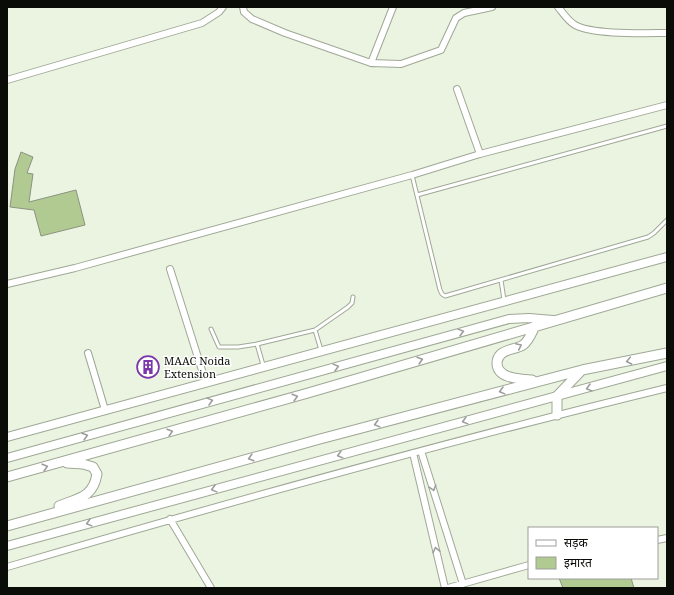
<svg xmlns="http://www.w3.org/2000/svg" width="674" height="595" font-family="'Noto Serif','Noto Sans Devanagari',serif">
  <rect width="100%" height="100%" fill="#ebf4e1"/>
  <path fill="#b0ca91" stroke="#8b9381" d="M21,152L33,157L27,173L33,174L29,202L76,190L85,225L41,236L34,210L10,207L15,169Z
    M559,578H631L634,588H563Z"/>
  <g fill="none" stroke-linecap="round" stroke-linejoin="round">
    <g stroke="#9fa896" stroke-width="5">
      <path id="service" d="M412,175L440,290L442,294L445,296L648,237L654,233L667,220
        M417,195L667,126
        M501,280L504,300
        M211,329L219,347H238L257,344L315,330L348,307L352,303L353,297
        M315,330L321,350
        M257,344L263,365"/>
    </g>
    <g stroke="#9fa896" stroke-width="8">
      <path id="minor" d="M243,7L244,12L252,19L285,33L371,63L401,64L441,50L456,18L464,13L492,7
        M558,7C563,13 568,21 575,25C593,35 645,33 667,33
        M371,63L393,7
        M7,80L202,23L219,12L223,7
        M457,89L480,154
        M170,269L206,383
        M7,284L75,268L412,175L480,154L667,105
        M88,353L105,410
        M421,451L463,584
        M413,453L445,588
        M170,519L211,588
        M657,540L667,538
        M7,567C226,503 445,442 667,388
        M448,588L529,565"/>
    </g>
    <g stroke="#9fa896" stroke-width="10">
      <path id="tertiary" d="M7,437L667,257
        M7,458L509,319L529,318L553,320
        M7,546L667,366"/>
    </g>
    <g stroke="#9fa896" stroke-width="11">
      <path id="secondary" d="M532,380C521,379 497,379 497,363C497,360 498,357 501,354C506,349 517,349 523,345C529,341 532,332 535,326
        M557,415V396L582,370
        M7,477L308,393L667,288
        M59,506C78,498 93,498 97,474L93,467L83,464L67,463
        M7,526L320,439L582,370L667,353"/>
    </g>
    <use href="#service" stroke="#fff" stroke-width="3"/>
    <use href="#minor" stroke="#fff" stroke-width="6"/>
    <use href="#tertiary" stroke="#fff" stroke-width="8"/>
    <use href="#secondary" stroke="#fff" stroke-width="9"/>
  </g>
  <defs><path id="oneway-chevron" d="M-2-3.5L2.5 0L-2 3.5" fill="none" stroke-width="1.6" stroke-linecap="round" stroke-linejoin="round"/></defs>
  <g stroke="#9d9e9c">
    <use href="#oneway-chevron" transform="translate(461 332) rotate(-15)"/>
    <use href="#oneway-chevron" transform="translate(519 346) rotate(-25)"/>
    <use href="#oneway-chevron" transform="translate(420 360) rotate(-16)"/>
    <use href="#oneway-chevron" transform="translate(629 361) rotate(169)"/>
    <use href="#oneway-chevron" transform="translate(336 367) rotate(-15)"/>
    <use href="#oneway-chevron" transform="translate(589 388) rotate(165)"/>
    <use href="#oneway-chevron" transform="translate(502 391) rotate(165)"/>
    <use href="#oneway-chevron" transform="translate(295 397) rotate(-16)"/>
    <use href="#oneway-chevron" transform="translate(210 401) rotate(-15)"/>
    <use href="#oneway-chevron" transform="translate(465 421) rotate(165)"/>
    <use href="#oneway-chevron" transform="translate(377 424) rotate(165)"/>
    <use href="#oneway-chevron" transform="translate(170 432) rotate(-16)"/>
    <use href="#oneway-chevron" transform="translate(85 436) rotate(-16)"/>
    <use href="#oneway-chevron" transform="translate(340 455) rotate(165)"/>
    <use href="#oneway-chevron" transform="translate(251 458) rotate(164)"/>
    <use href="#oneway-chevron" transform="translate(45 467) rotate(-16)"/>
    <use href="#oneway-chevron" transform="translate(433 488) rotate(73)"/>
    <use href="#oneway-chevron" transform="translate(214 489) rotate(165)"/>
    <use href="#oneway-chevron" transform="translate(89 523) rotate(165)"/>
    <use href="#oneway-chevron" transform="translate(436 550) rotate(-103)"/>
  </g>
  <defs>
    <g id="building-ring" transform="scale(1.15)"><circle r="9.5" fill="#fff" stroke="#7a36aa" stroke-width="1.5"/><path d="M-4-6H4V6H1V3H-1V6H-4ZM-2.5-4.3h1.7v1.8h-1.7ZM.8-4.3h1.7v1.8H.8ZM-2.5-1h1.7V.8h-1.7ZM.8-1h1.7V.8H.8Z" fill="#7a36aa"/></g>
  </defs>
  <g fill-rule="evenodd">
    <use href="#building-ring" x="148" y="367"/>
  </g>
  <g text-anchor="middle" stroke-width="3" stroke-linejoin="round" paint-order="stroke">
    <g font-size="11" fill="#0a0d07" stroke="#fff" text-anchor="start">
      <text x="164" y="365">MAAC Noida<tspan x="164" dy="13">Extension</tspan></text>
    </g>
  </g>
  <rect width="674" height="595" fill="none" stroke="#0a0d07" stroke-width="16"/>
  <rect x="528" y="527" width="130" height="52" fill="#ffffff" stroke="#9d9e9c"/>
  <rect x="536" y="540" width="20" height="6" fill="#ffffff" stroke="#9d9e9c"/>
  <text x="564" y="547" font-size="12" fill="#0a0d07">सड़क</text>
  <rect x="536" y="557" width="20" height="12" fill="#b0ca91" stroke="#9d9e9c"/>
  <text x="564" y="567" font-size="12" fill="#0a0d07">इमारत</text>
</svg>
